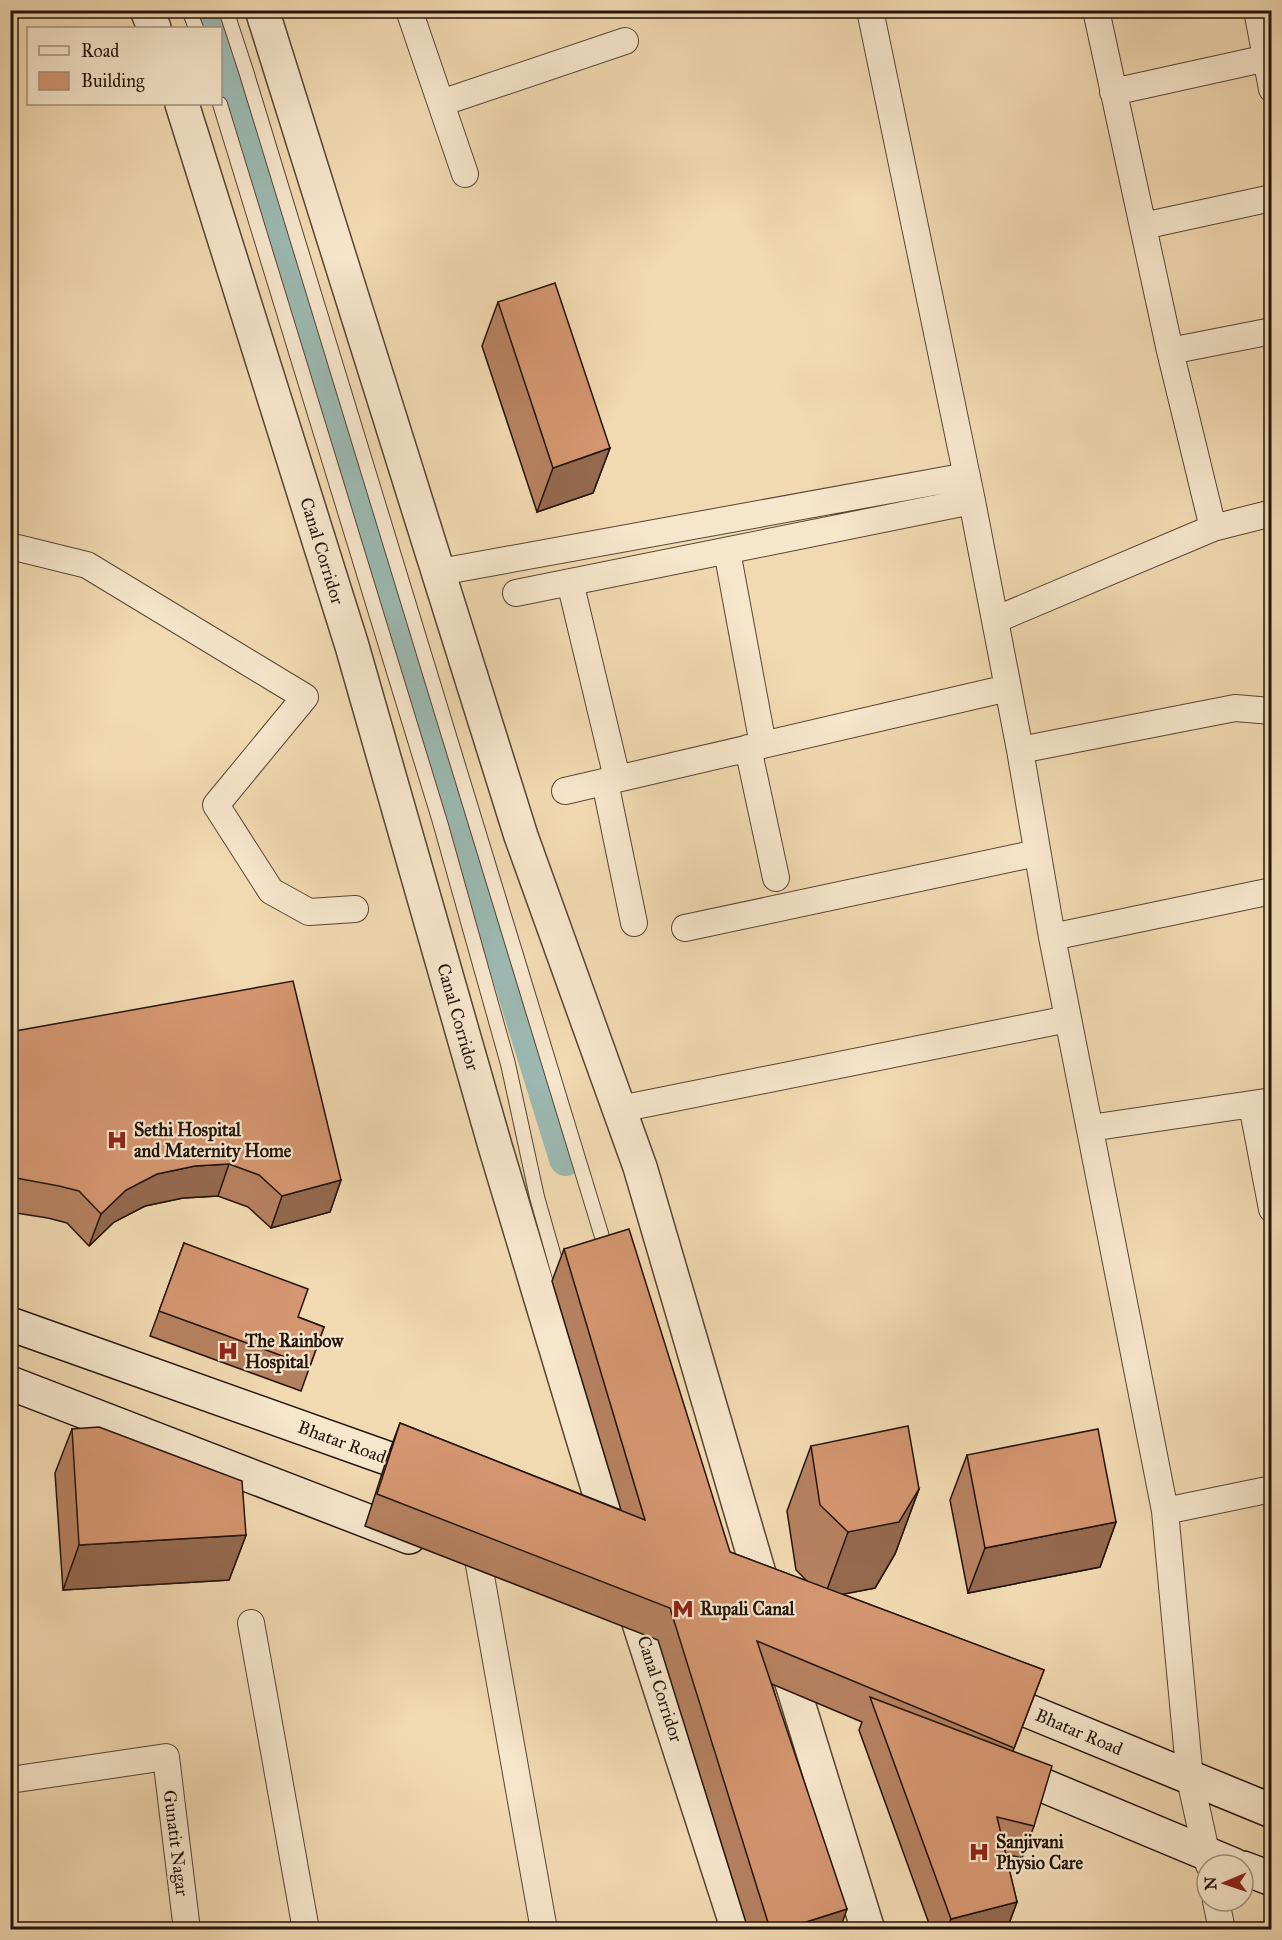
<svg xmlns="http://www.w3.org/2000/svg" width="1282" height="1940" font-family="'IM FELL Great Primer',serif">
  <rect width="100%" height="100%" fill="#f1d9b1"/>
  <filter id="stains"><feTurbulence type="fractalNoise" baseFrequency=".00333" numOctaves="4"/><feColorMatrix values="0 0 0 0 .2 0 0 0 0 .09 0 0 0 0 .02 0 0 0 .5 -.17"/></filter>
  <radialGradient id="worn" r=".72"><stop offset=".6" stop-color="#630" stop-opacity="0"/><stop offset="1" stop-color="#630" stop-opacity=".3"/></radialGradient>
  <g fill="none" stroke-linecap="round" stroke-linejoin="round">
    <path stroke="#9cb9b2" stroke-width="34" d="M209,10L216,28
      M220,40L566,1159"/>
    <g stroke="#574535" stroke-width="16">
      <path id="service" d="M189,10L196,28
        M226,10L246,71L607,1253
        M220,104L440,822L508,1064L537,1197L562,1285"/>
    </g>
    <g stroke="#574535" stroke-width="28">
      <path id="minor" d="M409,10L465,174
        M870,10L972,501L1020,750L1052,937L1165,1511L1190,1779L1209,1865
        M1096,10L1170,351L1213,528
        M1257,10L1272,89
        M1113,92L1272,57
        M441,103L625,41
        M1143,226L1272,198
        M1170,351L1272,331
        M10,549L18,548L87,565L305,697L216,805L271,891L309,912L355,909
        M727,551L763,745
        M440,572L967,476
        M570,582L617,778
        M516,593L972,501
        M995,620L1213,528L1272,513
        M748,748L776,878
        M1020,750L1235,708L1272,711
        M605,782L634,923
        M565,791L1008,688
        M685,928L1037,853
        M1052,937L1272,891
        M1252,1105L1272,1209
        M620,1109L1068,1019
        M1090,1128L1272,1101
        M1165,1511L1272,1489
        M479,1565L544,1930
        M251,1623L306,1930
        M10,1780L166,1757L187,1930
        M1216,1901L1222,1930"/>
    </g>
    <g stroke="#574535" stroke-width="36">
      <path id="tertiary" d="M147,10L154,28
        M262,10L521,836L640,1167L768,1604
        M182,104L352,646L495,1146L615,1545
        M629,1592L738,1930
        M782,1651L868,1930"/>
    </g>
    <g stroke="#24140c" stroke-width="36">
      <path id="secondary" d="M10,1324L429,1473
        M10,1383L409,1537
        M987,1694L1272,1811
        M1004,1769L1234,1865
        M1243,1868L1272,1879"/>
    </g>
    <use href="#service" stroke="#f6e6cc" stroke-width="14"/>
    <use href="#minor" stroke="#f6e6cc" stroke-width="26"/>
    <use href="#tertiary" stroke="#f6e6cc" stroke-width="33"/>
    <use href="#secondary" stroke="#f6e6cc" stroke-width="33"/>
  </g>
  <path fill="#b68160" stroke="#24140c" stroke-width="1.5" d="M498,302L610,448L593,493L537,512L482,346Z
    M10,1032L341,1180L330,1212L271,1228L248,1207L218,1196L183,1198L145,1206L114,1222L89,1246L67,1223L48,1218L10,1212Z
    M184,1243L298,1317L324,1327L301,1391L150,1336Z
    M564,1249L730,1552L807,1581L796,1570L787,1511L811,1446L919,1489L895,1554L875,1588L842,1594L1044,1670L1013,1751L1034,1826L1022,1858L1005,1854L1017,1902L1007,1929H931L859,1730L862,1722L772,1684L840,1929H748L658,1640L365,1526L388,1455L400,1423L621,1510L552,1281Z
    M72,1429L246,1535L229,1580L63,1590L55,1473Z
    M967,1455L1116,1522L1100,1567L968,1593L950,1500Z"/>
  <path fill="#94694e" stroke="#24140c" stroke-width="1.5" d="M610,448L593,493L537,512L553,468Z
    M229,1164L218,1196L183,1198L145,1206L114,1222L89,1246L101,1214L126,1190L157,1174L195,1166Z
    M16,1178L10,1193V1179Z
    M341,1180L330,1212L271,1228L282,1196Z
    M919,1489L895,1554L875,1588L824,1598L848,1532Z
    M1116,1522L1100,1567L968,1593L985,1548Z
    M246,1535L229,1580L63,1590L79,1545Z
    M1017,1902L1007,1929H947L951,1919Z
    M847,1909L840,1929H784Z"/>
  <path fill="#d49670" stroke="#24140c" stroke-width="1.5" d="M555,283L610,448L553,468L498,302Z
    M293,981L341,1180L282,1196L259,1175L229,1164L195,1166L157,1174L126,1190L101,1214L79,1191L59,1186L16,1178L10,1179V1032Z
    M629,1229L730,1552L1044,1670L1014,1748L757,1641L847,1909L784,1929H770L670,1608L377,1494L400,1423L645,1520L564,1249Z
    M184,1243L308,1289L298,1317L324,1327L310,1366L159,1311Z
    M908,1426L919,1489L899,1522L848,1532L820,1505L811,1446Z
    M99,1427L242,1481L246,1535L79,1545L72,1429Z
    M1098,1429L1116,1522L985,1548L967,1455Z
    M870,1697L1052,1766L1034,1826L997,1817L1017,1902L951,1919Z"/>
  <defs>
    <g id="hospital-bare" transform="scale(1.62)"><path d="M-5-5h3v3.5h4V-5h3V5h-3V1.5h-4V5h-3Z" fill="#8f2418" stroke="#f6e6cc" stroke-width="2.5" paint-order="stroke"/></g>
    <g id="metro-bare" transform="scale(1.62)"><path d="M-5.5 5V-5H-3L0 0L3-5H5.5V5H3V-.5L0 4L-3-.5V5Z" fill="#8f2418" stroke="#f6e6cc" stroke-width="2.5" paint-order="stroke"/></g>
  </defs>
  <g fill-rule="evenodd">
    <use href="#hospital-bare" x="117" y="1140"/>
    <use href="#hospital-bare" x="228" y="1351"/>
    <use href="#metro-bare" x="683" y="1609"/>
    <use href="#hospital-bare" x="979" y="1852"/>
  </g>
  <g text-anchor="middle" stroke-width="4.5" stroke-linejoin="round" paint-order="stroke">
    <g font-size="18" fill="#24140c" stroke="#f6e6cc">
      <text transform="translate(322 551) rotate(73)" y="6">Canal Corridor</text>
      <text transform="translate(458 1017) rotate(74)" y="6">Canal Corridor</text>
      <text transform="translate(342 1442) rotate(20)" y="6">Bhatar Road</text>
      <text transform="translate(660 1689) rotate(72)" y="6">Canal Corridor</text>
      <text transform="translate(1079 1732) rotate(23)" y="6">Bhatar Road</text>
      <text transform="translate(176 1843) rotate(83)" y="6">Gunatit Nagar</text>
    </g>
    <g font-size="18" font-weight="bold" fill="#24140c" stroke="#f6e6cc" text-anchor="start">
      <text x="134" y="1136">Sethi Hospital<tspan x="134" dy="21">and Maternity Home</tspan></text>
      <text x="245" y="1347">The Rainbow<tspan x="245" dy="21">Hospital</tspan></text>
      <text x="700" y="1615">Rupali Canal</text>
      <text x="996" y="1848">Sanjivani<tspan x="996" dy="21">Physio Care</tspan></text>
    </g>
  </g>
  <rect width="1282" height="1940" fill="none" stroke="#f1d9b1" stroke-width="36"/>
  <rect x="12" y="12" width="1258" height="1916" fill="none" stroke="#24140c" stroke-width="3"/>
  <rect x="18" y="18" width="1246" height="1904" fill="none" stroke="#24140c" stroke-width="1.5"/>
  <rect x="27" y="27" width="195" height="78" fill="#f6e6cc" stroke="#a2927f" stroke-width="1.5"/>
  <rect x="39" y="46" width="30" height="9" fill="#f6e6cc" stroke="#a2927f" stroke-width="1.5"/>
  <text x="81" y="57" font-size="18" fill="#24140c">Road</text>
  <rect x="39" y="72" width="30" height="18" fill="#d49670" stroke="#a2927f" stroke-width="1.5"/>
  <text x="81" y="87" font-size="18" fill="#24140c">Building</text>
  <g transform="translate(1225 1883) rotate(268)"><circle r="28" fill="#f6e6cc" stroke="#a2927f" stroke-width="1.5"/>
  <path d="M0-4.5L10 22L0 15L-10 22Z" fill="#8f2418"/>
  <text y="-9" font-size="16" font-weight="bold" text-anchor="middle" fill="#24140c">N</text>
  </g>
  <rect width="100%" height="100%" filter="url(#stains)"/>
  <rect width="100%" height="100%" fill="url(#worn)"/>
</svg>
